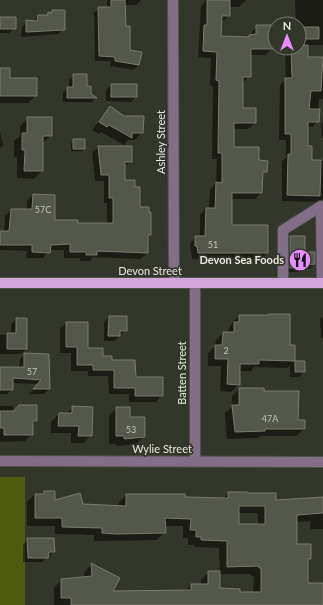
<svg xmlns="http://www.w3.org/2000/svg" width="323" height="605" font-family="Lato,sans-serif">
  <rect width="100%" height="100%" fill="#33362a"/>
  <path fill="#4f5c0f" d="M0,477H25V605H0Z"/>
  <path fill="#0007" fill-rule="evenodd" d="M107,0H141L136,5H124L125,27L129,51L141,53L138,65L134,70L110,66L111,61H95L94,13L99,8H107Z
    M206,0H246L239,7H229V16L221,22L220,37L248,38L257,26L272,49L265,55H250V76L242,83V109L255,123L248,129H233V148L258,161L266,171L261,176V193L255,199H231V226L267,253L261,259H192L190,243L196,237H200V215L206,208L209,209L210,190L216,183L217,159H212L213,86H210L211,58L198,57L201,7Z
    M285,0H323V45H307V58H323V99H319L318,121L312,127H307V147L311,161H323V202L282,201V161L286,158V140H279L280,85L286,79L285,53L290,48H299V24L296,23L295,0Z
    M53,11L64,29L58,34L21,37L22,27L27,21H33L38,16H46Z
    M0,18L15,28L9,33H0Z
    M0,69L9,79L36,95L28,103H0Z
    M74,75L86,87L90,94L96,98L92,102H63V92L69,88V80Z
    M111,85L136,97L131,102L106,101V90Z
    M110,108L142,132L135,140H128L124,145L101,132L99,134L92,130Z
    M28,118L51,136L42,143V171L34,179L17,178V157H14V141L20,136V126Z
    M323,122V138H322L321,124Z
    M0,132L3,145L0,148Z
    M74,140H84V149L82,151H71V143Z
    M98,147H131V161L124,167V181L134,188L139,208L150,234L147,237V253L141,259L93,257L90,261H80V258H64V250H49L43,258H26L27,251L0,250V232H4L5,216L11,210H27V201L33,195L54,221L77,224H107V203H104V181H95L92,153Z
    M290,237H304V253L314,264L310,269H303L299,272H285V242Z
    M239,316L289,346L294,360L293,362H304V372L299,377H290V365L287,368L254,367L251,371H239V384L231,392L220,391L221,366H208V353L215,346L216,340L223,333H227L232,323Z
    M109,317L126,330L114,341H104V322Z
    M323,317V338H321L320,319Z
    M16,319L26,349L21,354H0V335L11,334V324Z
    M66,323L87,349L111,362L162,395L156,402H129V394H109L108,376H88V371H71V353H60V329Z
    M25,354L49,389L44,394H29L38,384L12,383V389L7,394H0V368H19L20,359Z
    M239,389L263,392L304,429L296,436H260L257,438L227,439L225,413L232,407V396Z
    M0,406H13V413L36,406V421L32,425V434L25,441L0,442Z
    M73,407L91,435L84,443H71V433H51V422L59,414H66Z
    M116,408L129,418L144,436L136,444L116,446V444H109V416Z
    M44,492L54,502L82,505L119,507V503L126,495L223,499L228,493L275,501L323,497V529H310V521L296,522V545L310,559L307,561V584H323V605H54V588L61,580L84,578V572L91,565L112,592L185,591L191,585H201V580L209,572H220L219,548L194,547V545H188V538H183V526H165V532L157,540L94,541V535L55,534V526H27V502L35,494H41ZM238,513H258V525H238ZM219,574H251V576H254L253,593L219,589Z
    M28,539L54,552L42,562H23V545Z"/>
  <path fill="#54574b" stroke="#787b6e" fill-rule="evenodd" d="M111,0H125L126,26H130V50L142,52L139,65L115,61V57L99,56L98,7H111Z
    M207,0H230V16H222L221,36L249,37V35L256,34V25H271L273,49H251V77H243V108H256V123H234V147H259V160L268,161L267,172H263L262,193H232V225H268V253H198L197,246H195V236H205L206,208H215L216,182L222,183V153H218L219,81L216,80L217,52L203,51L204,25H207Z
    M52,10H65V30L26,32V20L37,21L38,15H48V12L52,13Z
    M0,17H16V29H0Z
    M304,27H319V39H304Z
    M299,45H308V57H323L321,91H311L309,109H320L319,122H308V146H312V160H321L320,196L287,195L288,154H291V134H285V78H292L291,48H299Z
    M0,68H10V78H37V96H0Z
    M73,74H87V86H91V94L97,98H67V87H73Z
    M111,84H137V97H111Z
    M110,106L124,116H144L143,133H132V138L109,125L107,127L99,122Z
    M27,117H52V136H43V171H24L25,150H22V133H27Z
    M73,139H85V149H73Z
    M98,146H132V162H125V180H135V187H140V207H149V212H151V235H148V253L97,251V255H86V252H70V244L51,245L50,253L32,252V245H0V231H9L11,209H32L33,194L55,195V220H78V223H113V198H109V175H101Z
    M290,236H305V252H315V264L305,265V268H290Z
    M268,314H290V345H295V361L259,360V364H240V385L227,384L228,359H215V345H222L223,332H234V322H239V315H268Z
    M109,316H127V331H120V336H108Z
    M16,318H27V349H7V333H16Z
    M66,322H88V348H103V356H112V360H135L136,377H163V396H135V388H114V370H93V365H77V347H66Z
    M24,353L49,354L50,389H33L41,380L13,378V390H0V367H24Z
    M295,361H305V372H295Z
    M239,388H264V391H299L298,420H305V429H265V431L235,432L232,405H239Z
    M19,405H37V421H33V435H4V428H0V411H14Z
    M72,406L93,407L92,436H78L79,426H58L59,413H72Z
    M116,407H130V417H145V437L124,439V436H116Z
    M44,491H55V500L80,493L83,504L126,506V494H185V497L228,498V492H248V493H276V500L323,497V513L297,515V544H311V559H308V583H323V605H71V598H61V579L92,576L91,563L120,578L113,591L191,590V584H208V571H220V588L240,589V592H261V568H259V566L227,567V541L201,540V537H196V530H190L191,519L165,518L166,533L116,534L102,533V528L62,527V518H35V494H44ZM239,506H265V524H239Z
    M27,538H54L55,552H49L48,558H28Z"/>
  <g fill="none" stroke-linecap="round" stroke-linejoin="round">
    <g stroke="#4f5247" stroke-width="12">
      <path id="minor" d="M173,0L174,283
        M321,206L322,283
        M195,283V462
        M283,283V230L321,206
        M0,461L323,462"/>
    </g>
    <g stroke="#4f5247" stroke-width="12">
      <path id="major" d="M0,283H323"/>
    </g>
    <use href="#minor" stroke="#836e88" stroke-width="10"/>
    <use href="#major" stroke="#d1a7db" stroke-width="10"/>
  </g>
  <defs>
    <g id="restaurant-disc" transform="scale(1.15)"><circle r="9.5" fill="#e98dfe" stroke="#33362a"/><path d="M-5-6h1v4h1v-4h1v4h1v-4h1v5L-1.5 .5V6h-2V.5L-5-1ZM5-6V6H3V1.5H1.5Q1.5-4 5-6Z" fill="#111"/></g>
  </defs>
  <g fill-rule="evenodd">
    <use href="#restaurant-disc" x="300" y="260"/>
  </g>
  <g text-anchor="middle" stroke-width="3.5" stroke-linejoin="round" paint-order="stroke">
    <g font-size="9" fill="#c1c3bb">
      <text x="43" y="213">57C</text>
      <text x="213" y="248">51</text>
      <text x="226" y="354">2</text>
      <text x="32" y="375">57</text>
      <text x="270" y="422">47A</text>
      <text x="131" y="433">53</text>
    </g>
    <g font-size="11" fill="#e5e7e0" stroke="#33362a">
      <text transform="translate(161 142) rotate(-90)" y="4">Ashley Street</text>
      <text x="150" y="275">Devon Street</text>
      <text transform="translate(182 373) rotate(-90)" y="4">Batten Street</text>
      <text x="162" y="453">Wylie Street</text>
    </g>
    <g font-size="11" font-weight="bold" fill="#e5e7e0" stroke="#33362a" text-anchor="end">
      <text x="284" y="264">Devon Sea Foods</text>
    </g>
  </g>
  <g transform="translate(287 36)"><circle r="19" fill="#33362a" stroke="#7a7d73"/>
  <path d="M0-3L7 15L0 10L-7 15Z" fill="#e98dfe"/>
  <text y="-6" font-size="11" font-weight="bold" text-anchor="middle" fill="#e5e7e0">N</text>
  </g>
</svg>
